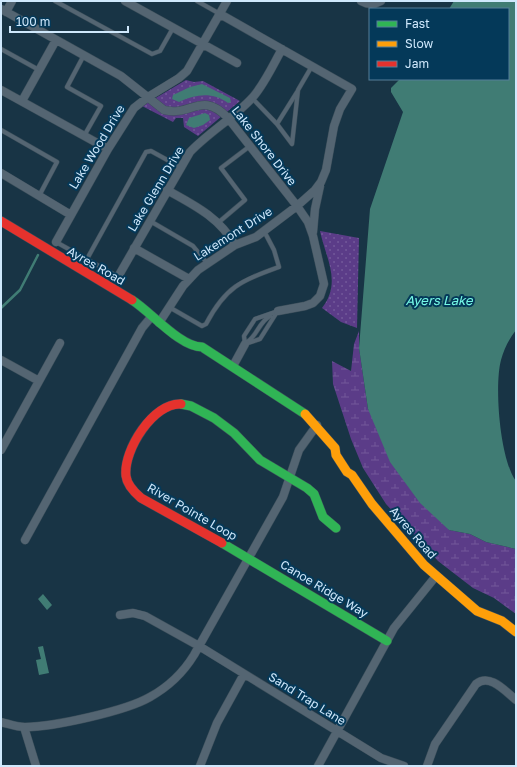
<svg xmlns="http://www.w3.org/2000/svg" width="517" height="767" font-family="'Golos Text',sans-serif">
  <defs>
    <pattern id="grass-dots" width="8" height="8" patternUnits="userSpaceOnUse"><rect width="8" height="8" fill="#5b3c88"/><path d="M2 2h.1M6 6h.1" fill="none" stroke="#72589a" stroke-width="1.8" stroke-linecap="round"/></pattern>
    <pattern id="wetland-marsh" width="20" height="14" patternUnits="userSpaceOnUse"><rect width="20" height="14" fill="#5b3c88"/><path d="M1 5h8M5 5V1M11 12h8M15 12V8" fill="none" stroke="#72589a"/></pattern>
  </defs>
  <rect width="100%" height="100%" fill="#183445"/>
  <path fill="url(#grass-dots)" d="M186,80L194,82L203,81L240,101L198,136L184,127L183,118H176L173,122L142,106Z
    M320,231L359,238L357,328L341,322L322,308C342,282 326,259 320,231Z"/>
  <path fill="url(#wetland-marsh)" d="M359,331V348L368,409L449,530L470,534L486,542L516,549V614L494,598L473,588L438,561L386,504L363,468L351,439L333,384L332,361L351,371L354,344Z"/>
  <path fill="#407c74" d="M454,1H516V330C509,339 504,349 501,360C494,386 500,460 516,481V549L486,542L470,534L449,530L420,503L390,462L368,409L359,348L370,209L403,112L391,92V88L399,80L410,79H508V9H449Z
    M202,84L230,98L231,102L228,103C212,92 197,94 179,102L172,99L173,95L190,87Z
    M205,113L209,115L210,120L203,125L194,128L186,125L189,118Z
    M43,594L52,605L47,610L38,599Z
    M43,646L49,673L39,675L36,660L41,659L38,647Z"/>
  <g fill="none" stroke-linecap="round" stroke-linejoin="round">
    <path stroke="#407c74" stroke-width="2.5" d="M1,308L20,290L38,255"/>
    <g stroke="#3b4e5a" stroke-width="5">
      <path id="lane" d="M55,1L152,54L160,51L173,28
        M197,1L220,14
        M1,49L39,70
        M84,55L67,87L101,106L84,136
        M252,98L277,124L292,144L298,90L312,66
        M277,124L297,92
        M1,130L57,162L39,196
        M150,221L193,246L207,263
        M219,222L245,200L221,168L250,146
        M56,242L115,275H119
        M87,259L146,152L151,151L180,167
        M169,307L202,326L206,324C226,286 241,281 279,267L274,250L264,231
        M247,342C257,336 259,322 270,316
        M245,344L244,336L255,319L278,311
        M245,344L260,339L277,312"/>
    </g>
    <g stroke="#3b4e5a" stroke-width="9">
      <path id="street" d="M125,1L237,63
        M361,1C368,5 374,5 381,1
        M1,9L121,76L164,110C192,117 201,90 228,118L297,206L308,222L313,236L324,284L320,296L313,303L305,306L278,311
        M6,12L12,1
        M1,90L108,149
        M22,101L56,40
        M1,173L71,215
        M167,190C194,205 219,217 235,245
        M313,232L315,209L320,186
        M56,242L108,149L134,108L148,97L179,78L187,71L227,1
        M134,248L189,279
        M119,275L190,152C209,132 235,117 253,97C265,83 273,65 282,49
        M159,323L183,286L198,270L235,245L256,237L297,206L315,190L321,182L326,170L334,126L340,109L352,89L220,14
        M1,360L39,381
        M233,366L245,344
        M1,450L60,343
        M25,540L142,328L152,316
        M120,615L133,613L145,616L199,646L381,758L404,766
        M1,722C9,724 17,727 25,727C53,727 126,711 150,697C168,687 183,673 194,655L283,497L299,450L317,425
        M24,727L36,766
        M200,766L217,723L244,674
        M318,766L394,628L436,576
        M427,766L435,744L476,684C490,673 505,691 516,700"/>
    </g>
    <g stroke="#3b4e5a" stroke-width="10">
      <path id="fast" d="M132,300C151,312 180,347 202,347L305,414
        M181,404L191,406L214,418L234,433L260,460L307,488L314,494L323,517L336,528
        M222,543L387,641"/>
    </g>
    <g stroke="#3b4e5a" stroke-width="10">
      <path id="slow" d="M305,414L335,448L336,455L347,472L352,475L372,504L424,565L477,611L502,621L516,632"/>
    </g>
    <g stroke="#3b4e5a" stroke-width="10">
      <path id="jam" d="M1,221L132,300
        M181,404C154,402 123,450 126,476C127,485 134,492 141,498L222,543"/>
    </g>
    <use href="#lane" stroke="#546572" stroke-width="4"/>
    <use href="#street" stroke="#546572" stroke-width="8"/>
    <use href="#fast" stroke="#30b455" stroke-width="9"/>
    <use href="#slow" stroke="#ff9f0a" stroke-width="9"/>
    <use href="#jam" stroke="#e5322d" stroke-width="9"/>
  </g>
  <g text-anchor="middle" stroke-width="4" stroke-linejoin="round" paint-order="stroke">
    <g font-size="12" fill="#cfe8fc" stroke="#043959">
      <text transform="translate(264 146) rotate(52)" y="4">Lake Shore Drive</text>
      <text transform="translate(97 147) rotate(-59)" y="4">Lake Wood Drive</text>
      <text transform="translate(156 189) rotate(-59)" y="4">Lake Glenn Drive</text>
      <text transform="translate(233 234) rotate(-32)" y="4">Lakemont Drive</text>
      <text transform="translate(96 266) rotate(30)" y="4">Ayres Road</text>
      <text transform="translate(192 512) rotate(30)" y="4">River Pointe Loop</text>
      <text transform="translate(413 533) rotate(49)" y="4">Ayres Road</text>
      <text transform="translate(324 589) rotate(31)" y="4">Canoe Ridge Way</text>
      <text transform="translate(307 699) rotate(32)" y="4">Sand Trap Lane</text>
    </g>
    <g font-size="13" font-style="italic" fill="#76f9e6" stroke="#043959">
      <text x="439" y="305">Ayers Lake</text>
    </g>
  </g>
  <rect width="517" height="767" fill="none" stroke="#cfe8fc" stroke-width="4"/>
  <rect x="369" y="8" width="140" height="72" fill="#043959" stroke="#557f9a"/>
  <rect x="377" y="21" width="20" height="6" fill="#30b455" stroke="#557f9a"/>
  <text x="405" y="28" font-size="12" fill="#cfe8fc">Fast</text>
  <rect x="377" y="41" width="20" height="6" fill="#ff9f0a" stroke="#557f9a"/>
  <text x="405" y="48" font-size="12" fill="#cfe8fc">Slow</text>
  <rect x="377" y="61" width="20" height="6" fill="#e5322d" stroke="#557f9a"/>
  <text x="405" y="68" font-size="12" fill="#cfe8fc">Jam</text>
  <path d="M10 26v6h118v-6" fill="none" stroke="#cfe8fc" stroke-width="2"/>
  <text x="16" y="26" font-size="12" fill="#cfe8fc" stroke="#043959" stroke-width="3" paint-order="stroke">100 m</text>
</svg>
